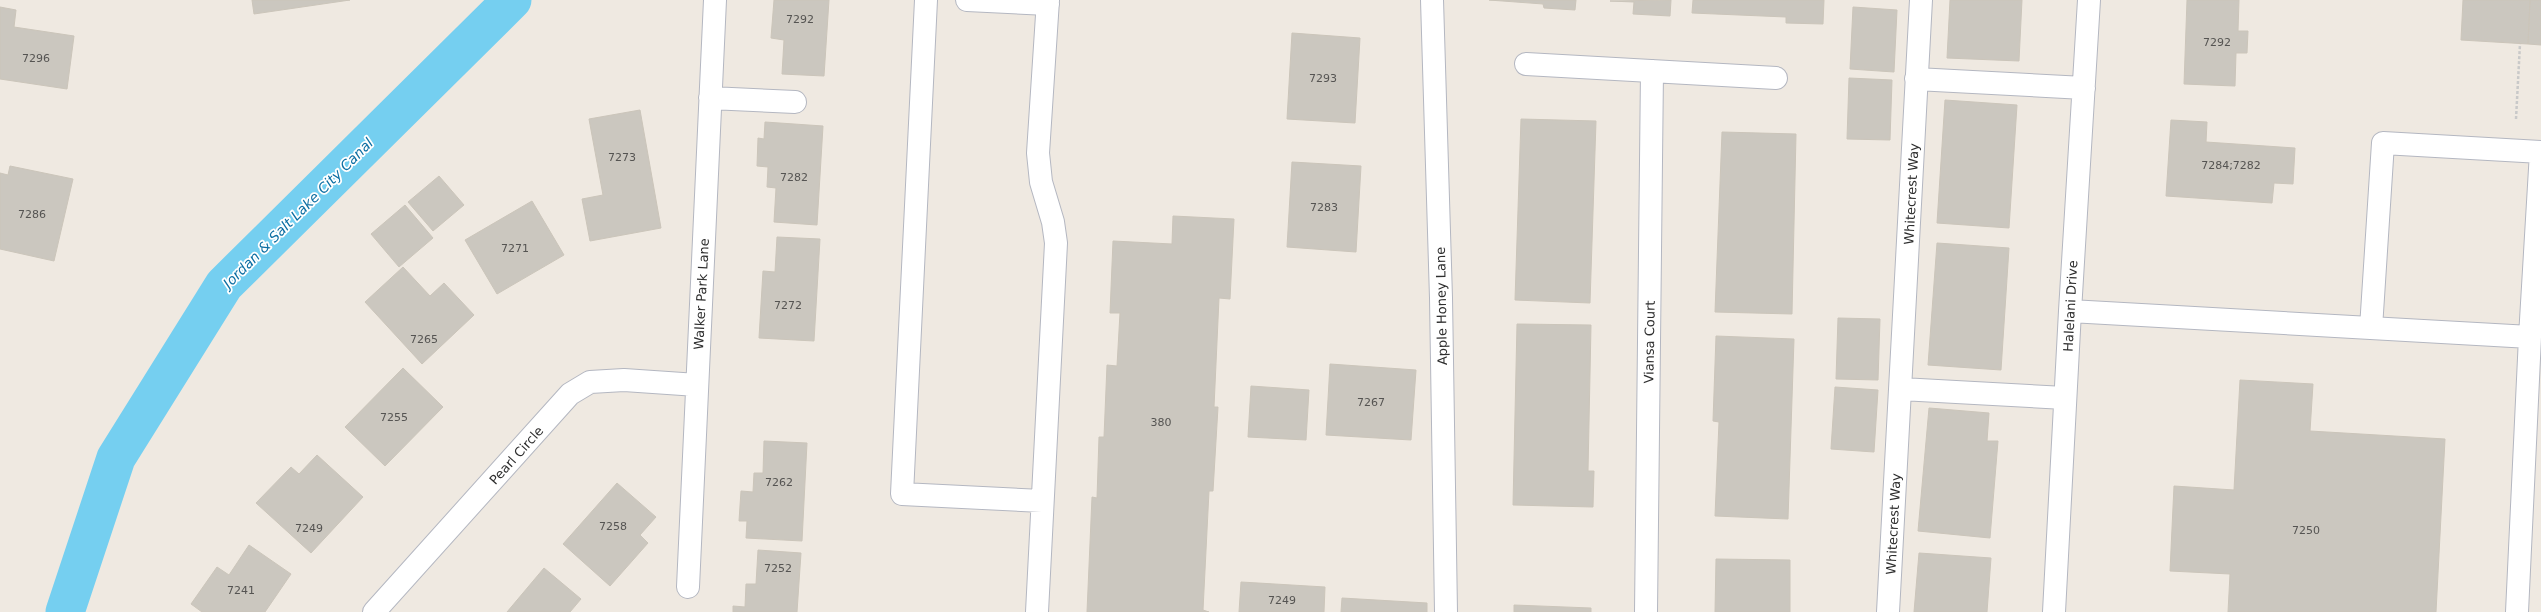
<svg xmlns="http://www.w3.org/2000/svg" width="2541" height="612" font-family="'DejaVu Sans',sans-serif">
  <rect width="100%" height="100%" fill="#efe9e1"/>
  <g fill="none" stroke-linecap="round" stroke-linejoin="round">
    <path stroke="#75cff0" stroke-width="39" d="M65,612L116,458L224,285L512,0"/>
  </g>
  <path fill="#cbc7bf" stroke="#cbc5ba" d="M252,0H350L254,14Z
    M774,0H829L824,76L782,74L784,40L771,38Z
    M1489,0H1576L1575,10L1544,8L1543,4Z
    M1671,0L1670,16L1633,14L1634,2L1610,1Z
    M1693,0H1824L1823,24L1786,23V17L1692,13Z
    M1950,0H2022L2019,61L1947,58Z
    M2187,0H2239L2238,31H2248L2247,53H2236L2235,86L2184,84Z
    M2463,0H2530L2528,44L2461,40Z
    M2530,0H2541V45L2528,44Z
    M0,7L16,10L14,27L74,36L67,89L0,79Z
    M1853,7L1897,10L1894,72L1850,69Z
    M1292,33L1360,38L1355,123L1287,119Z
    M1849,78L1892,80L1890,140L1847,139Z
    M1945,100L2017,105L2009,228L1937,223Z
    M640,110L661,228L590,241L582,199L603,195L589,119Z
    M1521,119L1596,121L1590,303L1515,300Z
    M2171,120L2207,122L2206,142L2295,148L2293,184L2274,183L2272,203L2166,196Z
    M765,122L823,126L817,225L774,222L776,188L767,187L768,167L757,166L758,138L764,139Z
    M1722,132L1796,134L1792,314L1715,312Z
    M1292,162L1361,166L1356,252L1287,247Z
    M10,166L73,179L54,261L0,249V173L8,175Z
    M439,176L464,205L433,231L408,202Z
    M532,201L564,255L497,294L465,240Z
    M405,205L433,238L399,267L371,234Z
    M1173,216L1234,219L1230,299L1219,298L1214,407H1218L1213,491H1209L1203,610L1209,612H1087L1092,497L1097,498L1099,437H1104L1107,365L1117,366L1120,313H1110L1113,241L1172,244Z
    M777,237L820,239L814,341L759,338L763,271L775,272Z
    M1937,243L2009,248L2001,370L1928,365Z
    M403,267L430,296L444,283L474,315L422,364L365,302Z
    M1838,318L1880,319L1878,380L1836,379Z
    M1517,324L1591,325L1588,471H1594L1593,507L1513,505Z
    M1716,336L1794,339L1788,519L1715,516L1719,422L1713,421Z
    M1330,364L1416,370L1411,440L1326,435Z
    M403,368L443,407L385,466L345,427Z
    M2240,380L2313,384L2310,431L2445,439L2436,612H2228L2230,574L2170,571L2174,486L2234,490Z
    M1251,386L1309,390L1306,440L1248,437Z
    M1835,387L1878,390L1874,452L1831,449Z
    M1929,408L1989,413L1987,441H1998L1990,538L1918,531Z
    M764,441L807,443L802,541L746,538L747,521H739L741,491L753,492L754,473H763Z
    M317,455L363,497L311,553L256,503L291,467L299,474Z
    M617,483L656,517L640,535L648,543L610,586L563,544Z
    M249,545L291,574L265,612H202L191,604L217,567L229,575Z
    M758,550L801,553L797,612H733V606L745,607L746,584H756Z
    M1919,553L1991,558L1987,612H1914Z
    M1716,559L1790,560V612H1715Z
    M544,568L581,599L570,612H507Z
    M1241,582L1325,587L1324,612H1239Z
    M1342,598L1427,603V612H1341Z
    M1514,605L1591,608V612H1514Z"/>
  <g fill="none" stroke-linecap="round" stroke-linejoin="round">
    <g stroke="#b4b7c1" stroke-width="24">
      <path id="minor" d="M926,0L902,494L1042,501
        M967,0L1048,4
        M1432,0L1441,298L1446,612
        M1526,64L1776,78
        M1916,79L2084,88
        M710,98L795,102
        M2070,311L2530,337L2517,612
        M2371,328L2383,143L2541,152L2530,337
        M1901,389L2065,398
        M688,587L715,0
        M374,612L570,394L590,382L624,380L697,385
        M1037,612L1056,243L1053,222L1041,182L1038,153L1048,0
        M1646,612L1652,71
        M1888,612L1921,0
        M2054,612L2070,311L2089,0"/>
    </g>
    <path stroke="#c9c9c9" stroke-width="2.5" stroke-dasharray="3 2" stroke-linecap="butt" d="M2516,119L2520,44"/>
    <use href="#minor" stroke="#fff" stroke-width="22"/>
  </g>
  <g text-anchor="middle" stroke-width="3.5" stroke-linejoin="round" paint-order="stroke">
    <g font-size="11" fill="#555452">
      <text x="800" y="23">7292</text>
      <text x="2217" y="46">7292</text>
      <text x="36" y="62">7296</text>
      <text x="1323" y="82">7293</text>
      <text x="622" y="161">7273</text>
      <text x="2231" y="169">7284;7282</text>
      <text x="794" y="181">7282</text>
      <text x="1324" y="211">7283</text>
      <text x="32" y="218">7286</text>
      <text x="515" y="252">7271</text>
      <text x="788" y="309">7272</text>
      <text x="424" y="343">7265</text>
      <text x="1371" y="406">7267</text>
      <text x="394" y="421">7255</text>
      <text x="1161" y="426">380</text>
      <text x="779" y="486">7262</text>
      <text x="613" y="530">7258</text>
      <text x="309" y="532">7249</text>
      <text x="2306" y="534">7250</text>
      <text x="778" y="572">7252</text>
      <text x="241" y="594">7241</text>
      <text x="1282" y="604">7249</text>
    </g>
    <g font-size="13" fill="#2e2e2e" stroke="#fff">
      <text transform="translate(1911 194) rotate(-87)" y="5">Whitecrest Way</text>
      <text transform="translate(701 294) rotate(-87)" y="5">Walker Park Lane</text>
      <text transform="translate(1441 306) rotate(-91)" y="5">Apple Honey Lane</text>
      <text transform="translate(2070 306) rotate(-87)" y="5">Halelani Drive</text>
      <text transform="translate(1649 342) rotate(-89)" y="5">Viansa Court</text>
      <text transform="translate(516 455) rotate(-48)" y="5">Pearl Circle</text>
      <text transform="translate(1893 524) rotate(-87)" y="5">Whitecrest Way</text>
    </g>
    <g font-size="14" font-style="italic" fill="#0d6fa3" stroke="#fff">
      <text transform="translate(298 213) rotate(-45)" y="5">Jordan &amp; Salt Lake City Canal</text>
    </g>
  </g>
</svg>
